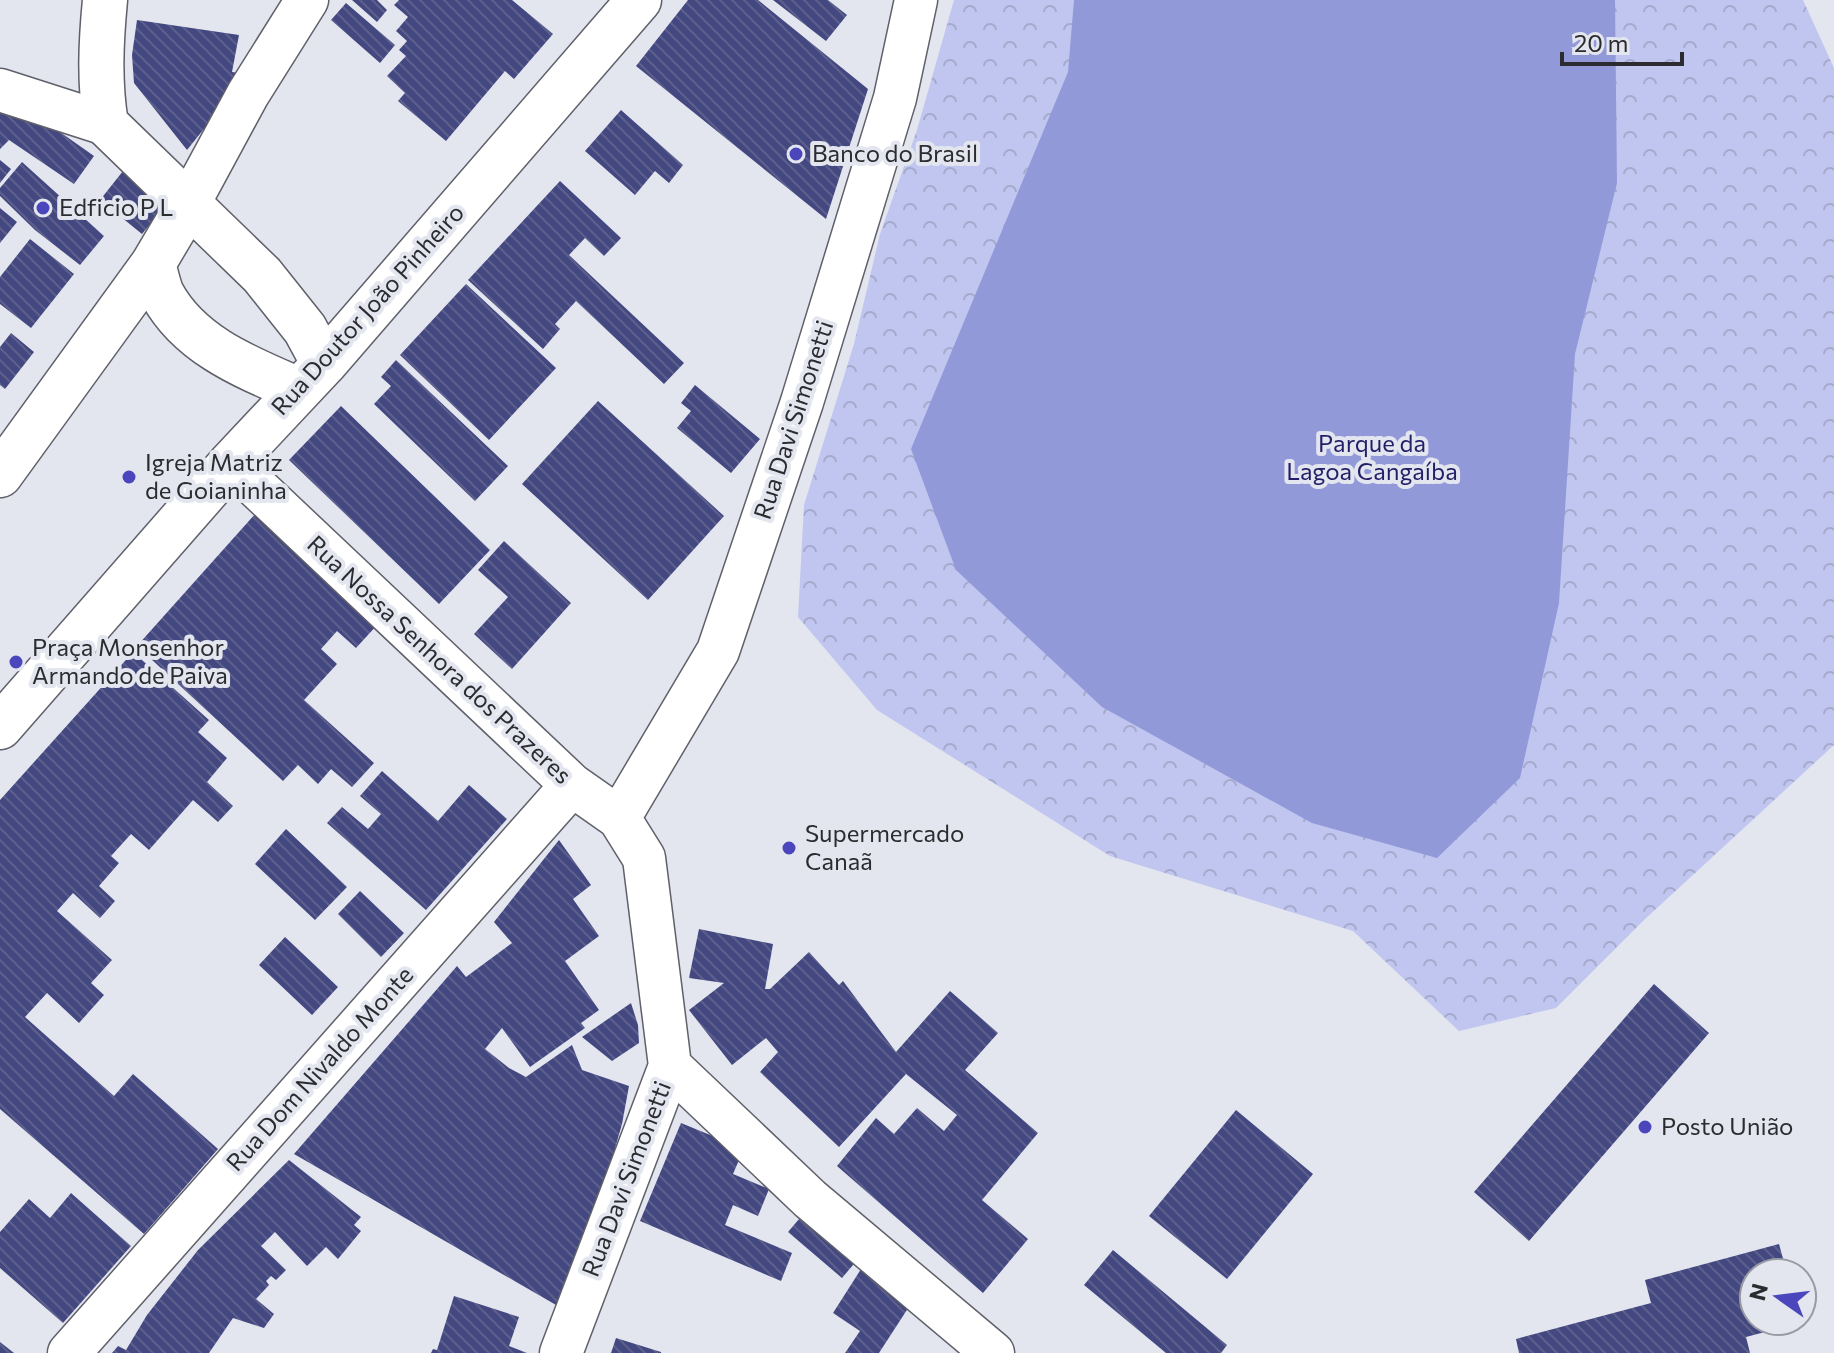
<svg xmlns="http://www.w3.org/2000/svg" width="1834" height="1353" font-family="Commissioner,sans-serif">
  <defs>
    <pattern id="park-crowns" width="20" height="18" patternUnits="userSpaceOnUse" patternTransform="scale(2)"><rect width="20" height="18" fill="#c0c6ef"/><path d="M2 6a3 3 0 1 1 6 0M12 15a3 3 0 1 1 6 0" fill="none" stroke="#a5aacd"/></pattern>
    <pattern id="building-back-hatch" width="6" height="6" patternUnits="userSpaceOnUse" patternTransform="scale(2)"><rect width="6" height="6" fill="#444880"/><path d="M-1 5l2 2M0 0l6 6M5-1l2 2" fill="none" stroke="#5d608d"/></pattern>
  </defs>
  <rect width="100%" height="100%" fill="#e3e5ef"/>
  <path fill="url(#park-crowns)" d="M954,0H1803L1834,68V745L1644,920L1556,1008L1459,1031L1353,931L1110,856L877,710L798,617L804,505L854,344L880,234L917,130Z"/>
  <path fill="#9299d9" d="M1074,0H1615L1617,183L1575,354L1559,603L1520,778L1437,858L1312,823L1102,707L956,570L911,449L1068,72Z"/>
  <path fill="url(#building-back-hatch)" d="M352,0H377L387,10L377,22Z
    M399,0H512L553,34L514,79L505,71L446,141L398,101L405,93L387,76L406,56L399,50L407,41L396,31L408,17L394,5Z
    M688,0H758L868,89L826,219L636,66Z
    M773,0H828L847,15L826,41Z
    M346,3L395,45L380,63L331,20Z
    M137,20L239,35L232,72L248,74L187,150L134,83L132,55Z
    M0,108L50,125L94,156L74,184L9,140L0,149Z
    M621,110L683,165L669,183L655,171L635,195L585,151Z
    M0,160L11,169L0,183Z
    M22,162L104,236L80,265L35,230L0,196V188Z
    M123,171L166,205L142,234L100,200Z
    M560,181L621,238L604,256L585,238L569,255L684,363L664,384L576,301L555,324L560,329L543,349L468,280Z
    M0,208L17,222L0,243Z
    M30,239L74,274L31,328L0,304V277Z
    M466,284L556,368L489,440L400,355Z
    M11,333L34,352L5,389L0,385V347Z
    M396,360L508,466L475,501L374,404L391,386L381,377Z
    M695,385L760,439L731,473L677,428L691,411L681,403Z
    M598,401L724,516L648,600L522,484Z
    M341,406L490,550L439,604L289,460Z
    M257,512L378,624L356,648L337,631L321,649L337,664L304,700L374,763L352,787L331,769L318,784L298,765L283,781L137,646Z
    M504,541L571,603L512,669L474,634L508,597L478,570Z
    M133,652L209,720L198,732L227,758L207,782L233,806L218,822L193,800L149,850L131,834L111,856L119,863L99,886L115,901L100,918L73,893L57,911L112,960L91,983L104,995L79,1023L47,993L25,1017L114,1096L133,1074L218,1149L144,1234L0,1109V800Z
    M382,771L438,821L469,785L507,819L426,910L327,823L342,807L368,829L381,814L360,796Z
    M286,829L347,887L315,920L255,864Z
    M559,840L591,885L573,899L599,936L565,961L599,1010L581,1023L585,1028L530,1067L502,1028L485,1049L509,1068L526,1077L572,1045L582,1070L629,1086L622,1124L601,1197L563,1309L294,1154L457,966L466,977L512,943L494,922Z
    M360,891L404,933L381,957L338,914Z
    M699,929L773,944L765,989H770L809,952L839,985L843,981L896,1052L950,991L998,1033L965,1070L1038,1133L982,1200L1028,1239L983,1293L837,1166L876,1118L894,1134L917,1108L944,1131L957,1115L906,1074L839,1147L760,1072L778,1052L766,1038L732,1065L689,1010L724,983L689,978Z
    M285,937L338,987L312,1015L259,965Z
    M1654,984L1709,1033L1529,1241L1474,1192Z
    M631,1003L638,1025L639,1043L612,1061L582,1037Z
    M1236,1110L1313,1174L1227,1279L1149,1216Z
    M681,1123L732,1144L742,1153L733,1174L769,1189L758,1216L733,1205L725,1225L792,1253L781,1281L640,1221Z
    M289,1160L361,1217L354,1225L361,1231L338,1259L326,1247L307,1266L275,1232L261,1246L286,1270L276,1280L271,1276L266,1281L269,1285L256,1299L274,1314L264,1328L233,1318L209,1353H112L118,1346L126,1350L147,1315L198,1250Z
    M71,1193L131,1246L63,1323L0,1268V1232L29,1199L50,1218Z
    M805,1212L858,1259L842,1278L788,1232Z
    M1779,1244L1787,1273H1754V1321L1803,1322L1746,1337L1750,1353H1519L1516,1339L1651,1303L1645,1280Z
    M1113,1250L1227,1345L1221,1353H1166L1084,1285Z
    M863,1266L914,1299L879,1353H845L860,1331L833,1313Z
    M454,1296L519,1317L509,1346L527,1353H431L433,1349L437,1350Z
    M616,1338L661,1352V1353H611Z
    M0,1342L14,1353H0Z"/>
  <g fill="none" stroke-linecap="round" stroke-linejoin="round">
    <g stroke="#5f6069" stroke-width="45">
      <path id="minor" d="M0,90L106,124
        M188,205L248,94L307,0
        M231,463L572,785L619,818L644,858L670,1066L561,1353
        M619,818L718,651L802,402L895,98L916,0
        M670,1066L810,1199L993,1353
        M69,1353L572,785"/>
    </g>
    <g stroke="#5f6069" stroke-width="47">
      <path id="tertiary" d="M105,0C101,42 99,82 106,124L262,275L305,329L324,364
        M153,264C156,273 158,285 162,294C190,346 248,368 299,390
        M0,475L153,264L188,205
        M0,727L231,463L324,364L639,0"/>
    </g>
    <use href="#minor" stroke="#fff" stroke-width="42"/>
    <use href="#tertiary" stroke="#fff" stroke-width="44"/>
  </g>
  <g fill="#4b46bc" stroke="#e3e5ef" stroke-width="3">
    <circle cx="796" cy="154" r="8"/>
    <circle cx="43" cy="208" r="8"/>
    <circle cx="129" cy="477" r="8"/>
    <circle cx="16" cy="662" r="8"/>
    <circle cx="789" cy="848" r="8"/>
    <circle cx="1645" cy="1127" r="8"/>
  </g>
  <g text-anchor="middle" stroke-width="8" stroke-linejoin="round" paint-order="stroke">
    <g font-size="24" fill="#2b2c30" stroke="#e3e5ef" text-anchor="start">
      <text x="812" y="162">Banco do Brasil</text>
      <text x="59" y="216">Edficio P L</text>
      <text x="145" y="471">Igreja Matriz<tspan x="145" dy="28">de Goianinha</tspan></text>
      <text x="32" y="656">Praça Monsenhor<tspan x="32" dy="28">Armando de Paiva</tspan></text>
      <text x="805" y="842">Supermercado<tspan x="805" dy="28">Canaã</tspan></text>
      <text x="1661" y="1135">Posto União</text>
    </g>
    <g font-size="24" fill="#2b2c30" stroke="#e3e5ef">
      <text transform="translate(368 310) rotate(-48)" y="8">Rua Doutor João Pinheiro</text>
      <text transform="translate(794 420) rotate(-72)" y="8">Rua Davi Simonetti</text>
      <text transform="translate(439 660) rotate(43)" y="8">Rua Nossa Senhora dos Prazeres</text>
      <text transform="translate(320 1069) rotate(-48)" y="8">Rua Dom Nivaldo Monte</text>
      <text transform="translate(627 1179) rotate(-69)" y="8">Rua Davi Simonetti</text>
    </g>
    <g font-size="24" fill="#231e68" stroke="#e3e5ef">
      <text x="1372" y="452">Parque da<tspan x="1372" dy="28">Lagoa Cangaíba</tspan></text>
    </g>
  </g>
  <g transform="translate(1778 1297) rotate(284)"><circle r="38" fill="#e3e5ef" stroke="#999ba3" stroke-width="2"/>
  <path d="M0-6L14 30L0 20L-14 30Z" fill="#4b46bc"/>
  <text y="-12" font-size="22" font-weight="bold" text-anchor="middle" fill="#2b2c30">N</text>
  </g>
  <path d="M1562 52v12h120v-12" fill="none" stroke="#2b2c30" stroke-width="4"/>
  <text x="1574" y="52" font-size="24" fill="#2b2c30" stroke="#e3e5ef" stroke-width="6" paint-order="stroke">20 m</text>
</svg>
